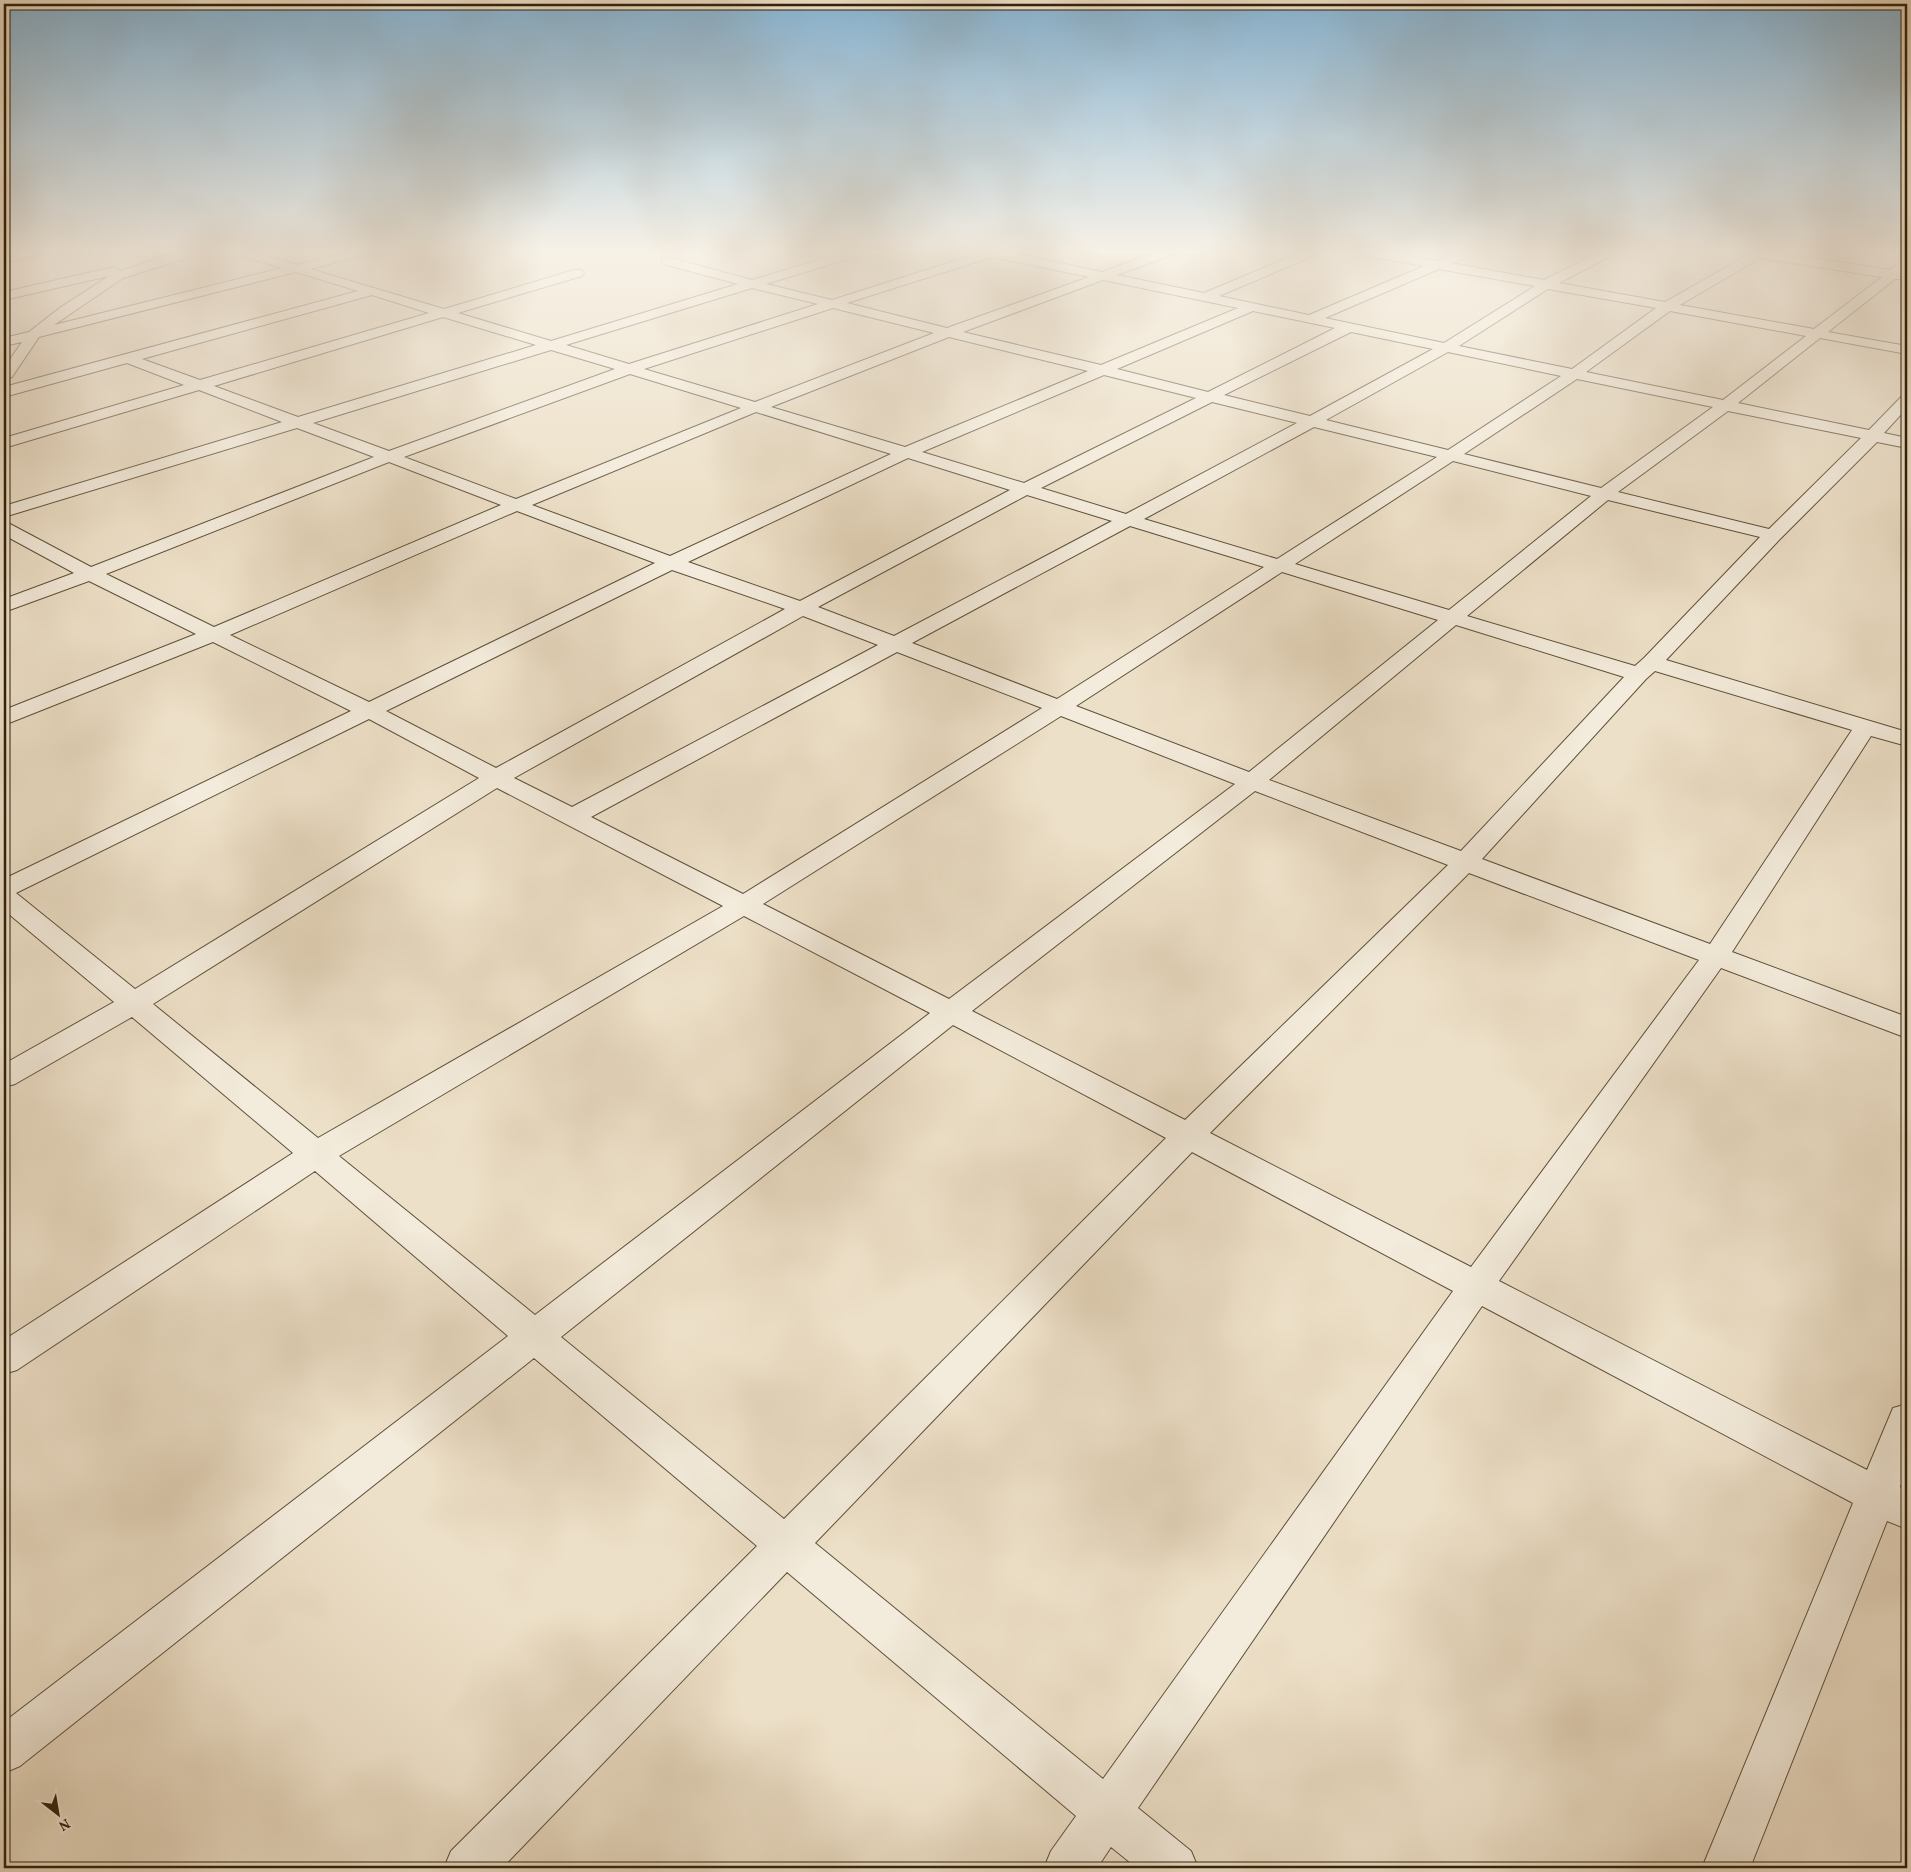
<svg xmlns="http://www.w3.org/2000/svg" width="1911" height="1872" font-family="Vollkorn,serif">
  <rect width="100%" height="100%" fill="#ede0c8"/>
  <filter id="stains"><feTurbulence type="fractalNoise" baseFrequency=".004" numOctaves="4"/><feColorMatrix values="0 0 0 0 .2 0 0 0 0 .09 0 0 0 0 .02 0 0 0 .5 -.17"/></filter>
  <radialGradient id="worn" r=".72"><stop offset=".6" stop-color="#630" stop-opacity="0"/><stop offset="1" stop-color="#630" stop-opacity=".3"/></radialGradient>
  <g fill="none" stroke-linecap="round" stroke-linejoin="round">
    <g stroke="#5e503a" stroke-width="2">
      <path id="minor" d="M23,251H44L42,254L4,263V255Z
        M180,251H195L184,259L123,278L54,325L282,268L235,254L233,251H251L297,265L351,251H371L369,254L310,269L444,309L574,270H582L584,273L582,276L458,313L551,341L738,284L663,264L661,261L667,257L752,280L848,251H866L864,254L766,284L832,300L986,251H1004L1102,272L1160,251H1177L1175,254L1117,275L1204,293L1304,251H1320L1318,254L1219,296L1309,315L1424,266L1362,255L1356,251H1381L1437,261L1460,251H1476L1474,254L1451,263L1544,280L1602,251H1617L1615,254L1559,283L1665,302L1746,256L1742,255L1741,251H1769L1890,270L1903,260L1907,259V269L1902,273L1907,276L1905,279H1895L1828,332L1907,346V354L1820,338L1738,403L1869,430L1902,396L1907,394V408L1884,433L1907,438V448L1877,442L1780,539L1666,660L1907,732V746L1871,736L1732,952L1907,1017V1038L1721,968L1499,1281L1867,1470L1893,1408L1907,1404V1468L1900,1487L1907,1491V1529L1887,1521L1750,1868H1702L1853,1503L1482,1306L1138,1808L1191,1851L1198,1868H1137L1111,1847L1097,1868H1044L1051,1851L1076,1816L787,1572L502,1868H444L451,1851L757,1546L534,1358L20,1766L4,1773V1722L508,1336L315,1171L17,1370L4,1374V1340L293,1153L132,1017L15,1084L4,1087V1064L114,1002L4,910V879L351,711L213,642L4,725V710L196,634L89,581L4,612V599L74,573L4,535V523L10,524L91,567L374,457L297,428L4,517V506L282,422L199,390L4,448V438L184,385L127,363L4,397V387L358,291L296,272L39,337L12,377L4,379V368L22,342L4,346V338L29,332L61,307L109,276L4,300V292L114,267L120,271ZM992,257L1089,277L947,328L847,303ZM1760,258L1882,277L1814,329L1680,305ZM1439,269L1535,286L1444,343L1325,318ZM1103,280L1238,308L1101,365L963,332ZM752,288L818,304L629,364L566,345ZM1548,289L1656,308L1572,369L1459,346ZM372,295L429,313L200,380L142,359ZM833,308L934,333L755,402L644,369ZM1253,311L1335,328L1208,392L1117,369ZM1670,311L1806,336L1723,400L1586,372ZM443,317L536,345L298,417L214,386ZM1351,332L1433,349L1310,416L1224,395ZM949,337L1088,371L905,447L771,407ZM551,350L615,369L389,451L313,423ZM1448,352L1561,376L1448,450L1326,420ZM630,374L741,408L516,499L404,457ZM1104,375L1196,398L1024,483L922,452ZM1577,379L1713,407L1601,488L1464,454ZM1212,402L1297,423L1126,514L1041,488ZM1728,411L1861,438L1769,529L1618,492ZM756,412L891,454L670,556L532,505ZM1314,427L1437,457L1277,559L1144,519ZM908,458L1010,490L800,601L688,562ZM1453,461L1591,496L1449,610L1295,564ZM389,462L501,505L214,627L106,574ZM1027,495L1112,521L894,636L818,607ZM1608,500L1760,537L1644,658L1635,666L1467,616ZM517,511L655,563L369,702L230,635ZM1130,526L1264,567L1057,699L912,643ZM672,570L785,609L496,768L386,711ZM1282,572L1438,620L1249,772L1076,706ZM803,616L878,645L572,807L514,778ZM1456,625L1624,677L1461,851L1269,780ZM897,652L1042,708L743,894L591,817ZM1655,671L1852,730L1710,944L1482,859L1646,679ZM1061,716L1235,784L949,999L763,904ZM369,719L479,778L135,989L16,893ZM497,788L723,906L318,1138L153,1004ZM1255,791L1448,865L1185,1120L972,1011ZM1469,873L1699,960L1471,1267L1210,1133ZM744,916L930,1013L535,1315L339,1156ZM953,1025L1166,1138L784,1519L561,1337ZM1192,1152L1453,1291L1103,1779L815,1543Z"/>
    </g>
    <use href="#minor" fill="#f3ebdb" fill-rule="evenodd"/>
  </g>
  <linearGradient id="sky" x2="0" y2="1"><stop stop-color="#89b7d7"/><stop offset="0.49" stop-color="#f7f1e6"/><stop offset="1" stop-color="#f7f1e6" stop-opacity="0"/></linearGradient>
  <rect width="1911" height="513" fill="url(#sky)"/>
  <rect width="1911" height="1872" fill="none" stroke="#ede0c8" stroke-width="20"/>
  <rect x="5" y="5" width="1901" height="1862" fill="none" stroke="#2f200b" stroke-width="2.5"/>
  <rect x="10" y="10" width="1891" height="1852" fill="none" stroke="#2f200b"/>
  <g transform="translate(58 1814) rotate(149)" stroke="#f3ebdb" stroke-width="4" paint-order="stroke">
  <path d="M0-4L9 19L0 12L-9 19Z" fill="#2f200b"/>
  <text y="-8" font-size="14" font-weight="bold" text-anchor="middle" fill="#2f200b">N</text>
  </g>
  <rect width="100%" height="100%" filter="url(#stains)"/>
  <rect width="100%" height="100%" fill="url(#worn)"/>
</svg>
